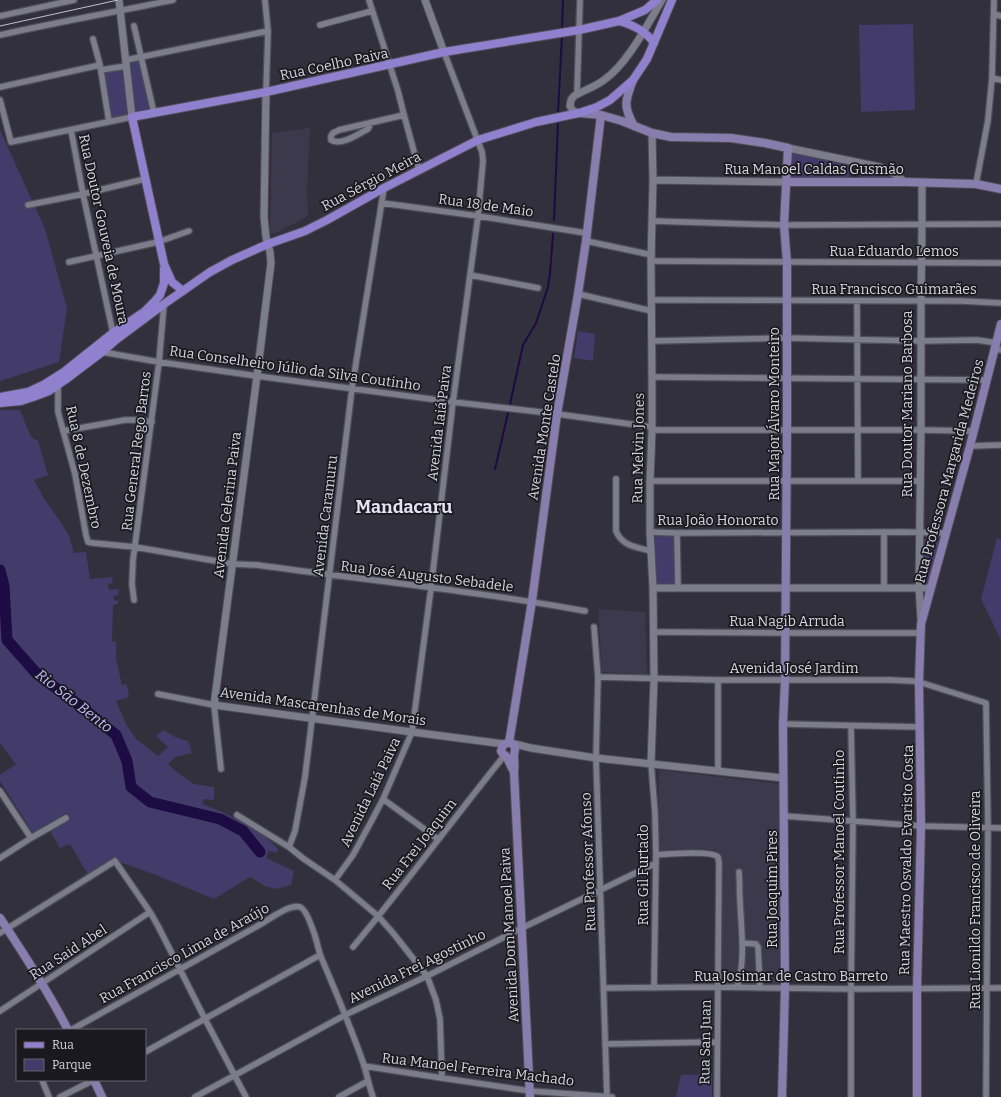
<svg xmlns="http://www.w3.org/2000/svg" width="1001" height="1097" font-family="Bitter,serif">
  <rect width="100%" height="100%" fill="#32303d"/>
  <path fill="#3c394c" d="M310,128L307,188L308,216L276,233L270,234L272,133Z
    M598,609L645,612L647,675L602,672Z
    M659,770L781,784L779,985L721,987L720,854L658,852Z"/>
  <path fill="#433b69" d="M913,24L915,110L861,112L859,25Z
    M141,60L152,111L135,113L128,62Z
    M123,65L129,115L112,119L103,69Z
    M0,130L45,229L67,308L59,362L0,381Z
    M792,150L849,162L850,180L789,179Z
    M860,167L882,172L897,180L860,179Z
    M578,331L595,334L593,361L574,358Z
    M0,410H20L31,437L38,441L48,475L34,480L43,497L60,521L69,536L74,553L86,552L90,579L112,577L113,583L108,584L109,590L119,589L118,595L114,596V601L118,600V604L113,605L112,641L116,642V659L122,685L127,684L129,697L116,701L126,724L136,739L158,756L168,747L156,736L164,730L175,737L188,741L192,753L175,757L168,764L178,773L194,784L214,787V800L204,799L202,804L222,812L259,831L278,849L277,853L269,851L266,858L294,871L291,885L277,889L265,886L250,877L214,899L156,875L125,864L116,860L89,876L70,844L60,848L50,831L71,818L67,813L33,833L0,781V775L16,764L0,743Z
    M650,532L677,533L678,587L652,586Z
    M997,538L1001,539V640L981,599Z
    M923,539L941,541L928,586L924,582L923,580Z
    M712,1074V1097H676L681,1075Z"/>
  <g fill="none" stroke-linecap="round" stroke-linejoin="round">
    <path stroke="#1d0b43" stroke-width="2" d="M562,29L563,0
      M558,112L562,36
      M554,220L558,123
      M510,404L523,345L536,323L548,287L550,273L553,234
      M495,469L508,413"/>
    <path stroke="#1d0b43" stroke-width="11" d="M0,570L4,586L7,640L37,674L79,705L116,735L127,761L131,787L150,802L220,819L243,831L260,852"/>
    <g stroke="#4f4d58" stroke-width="8">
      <path id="minor" d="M265,0L268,31L266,92
        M369,0L398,91L404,115L419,170
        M994,14L1001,16
        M0,16L74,0
        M320,25L372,11
        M134,26L154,113
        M0,35C58,22 115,12 173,0
        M93,39L100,65L109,122
        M126,60L268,31
        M101,70L126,66
        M992,78L1001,80
        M0,87L100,65
        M577,94L580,0
        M0,100L11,142L132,117
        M371,123L368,129C358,134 342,146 331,140V136L333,133L339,130L404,115
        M71,130L83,194L113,333
        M976,184L988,120L992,78L994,0
        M382,203L478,216L586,233
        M28,205L83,194L145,179
        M652,221L784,225L1001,224
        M586,241L652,255
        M651,261L1001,263
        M69,262L158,242L189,231
        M470,275L538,288
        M578,294L652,311
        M652,300L961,301L1001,303
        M857,301L858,481
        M652,341L787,338L921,341L977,340L997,343
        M995,349L1001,350
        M102,352L159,362L257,376L453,402L557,414L652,427
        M652,377L987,380
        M58,385V412L75,474L86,535L88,542L93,543L135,547L233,564L257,565C366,580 476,591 585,611
        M652,430H921L973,431
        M63,431L125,420H134L152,422
        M970,446L1001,445
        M616,479V531C622,546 636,547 651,551
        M650,481H920
        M650,532L677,533L905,532L945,533
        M884,532V588
        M677,533L678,587
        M134,600L132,584L133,560L159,362L164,304
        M594,627L598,677L596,758L607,1097
        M653,632L786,633H921
        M598,677L718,680H890L912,681L919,682L986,703L988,828L986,1097
        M718,680V771
        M158,694L214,705L221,769
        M783,724L920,727
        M651,763L655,813L656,855L654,988
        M0,791L31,838
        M383,799L438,839
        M237,815L289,847L304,859L335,880L378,916L393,933L427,976L436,1000L440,1019L442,1078
        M784,816L921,826L1001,828
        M289,847L295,831L305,777L352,388L384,188
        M656,855C668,854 711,850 718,857L719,863L717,1097
        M0,858L31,838L66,818
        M335,880L353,855L372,820L383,799L412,732L431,588L453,402L478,216L483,161L482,152L444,52
        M0,933L115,861L150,912L158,926L205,1019L246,1097
        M743,943L756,944L758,947L760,988
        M353,947C405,885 453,819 504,756
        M737,987C746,962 741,927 740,900C739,891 740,882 739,872
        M605,988L718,987L851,989L1001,988
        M0,1011L150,912
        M71,1030L261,924C270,919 289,904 300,907C306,909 312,927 314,933C317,941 318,949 321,957C336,992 351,1028 364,1065C367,1075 369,1086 373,1097
        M605,1044L717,1042
        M145,1052L320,955
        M364,1066L442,1078L530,1091L612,1097
        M42,1080L49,1097
        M60,1097L94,1080
        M195,1097L345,1015L427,976L522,928L656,863
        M339,1097L368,1081
        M851,1097V989L853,821L851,726"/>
    </g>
    <g stroke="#4f4d58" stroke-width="9">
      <path id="tertiary" d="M119,0L132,117
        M425,0L444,52
        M266,92L264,217L266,237L270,252L271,263L257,376L214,705L412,732L504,744
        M579,113L573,111L570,106L571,100L574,96C584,90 595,87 604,80C628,63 647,25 662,0
        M788,148L880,167L893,173L905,182
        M653,180L786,182
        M653,588H930
        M921,620L919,587L921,430V301L922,224V183
        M511,743L531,748L596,758L783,778
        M651,763L654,679L653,588L650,532V481L652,430V377L651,261L653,180L652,133"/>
    </g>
    <g stroke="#4f4d58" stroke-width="10">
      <path id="secondary" d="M633,80C625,101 623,106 634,126
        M579,113L601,115L622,121L652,133L671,137L731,138L765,143L788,148L784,225L787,263V430L785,680L783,724L785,988L782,1097
        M786,182H905L976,184L1001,189
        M509,743L532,601L557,414L578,294L586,241L601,115
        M514,772L506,756L503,754L501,751L503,745C507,742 515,742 515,749C515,751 514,753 514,756C514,761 515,767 514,772L530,1097
        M0,918C24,954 48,991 68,1030
        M94,1080L102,1097
        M917,1097V989L921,826L919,682L921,624L970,446L1001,324"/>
    </g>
    <g stroke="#4f4d58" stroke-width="10">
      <path id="primary" d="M619,21C633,25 646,31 654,43
        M183,291L172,282L164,264L132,117L266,92L444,52L579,30L619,21L645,10L657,0
        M0,397L28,392L45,384L64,372L113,333L144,312L155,301L160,295L164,283V269
        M0,403L21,401L33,397L49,391L65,380L102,352L117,339L164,304L210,272L232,260L268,244L305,231L327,220L384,188L478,140L536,122L579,113L597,107L610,100L633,80L647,59L672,0"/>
    </g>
    <use href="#minor" stroke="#7d7c8b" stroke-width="5.5"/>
    <use href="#tertiary" stroke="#7d7c8b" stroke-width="7"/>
    <use href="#secondary" stroke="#877ead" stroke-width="8"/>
    <use href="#primary" stroke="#9081cf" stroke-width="8"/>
    <path stroke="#c1c0ca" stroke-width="1" d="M0,26L118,0"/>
  </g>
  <g text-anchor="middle" stroke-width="3.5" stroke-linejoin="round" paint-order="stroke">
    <g font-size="14" fill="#d6d5de" stroke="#1a191f">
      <text transform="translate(334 64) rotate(-12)" y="5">Rua Coelho Paiva</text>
      <text x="814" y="174">Rua Manoel Caldas Gusmão</text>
      <text transform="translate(371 181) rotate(-28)" y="5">Rua Sérgio Meira</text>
      <text transform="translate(486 205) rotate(8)" y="5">Rua 18 de Maio</text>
      <text transform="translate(104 229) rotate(78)" y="5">Rua Doutor Gouveia de Moura</text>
      <text x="894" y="256">Rua Eduardo Lemos</text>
      <text x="894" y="294">Rua Francisco Guimarães</text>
      <text transform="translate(295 368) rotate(8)" y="5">Rua Conselheiro Júlio da Silva Coutinho</text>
      <text transform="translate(907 404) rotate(-90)" y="5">Rua Doutor Mariano Barbosa</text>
      <text transform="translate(774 414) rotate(-90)" y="5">Rua Major Álvaro Monteiro</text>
      <text transform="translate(439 423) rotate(-83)" y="5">Avenida Iaiá Paiva</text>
      <text transform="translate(544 427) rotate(-81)" y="5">Avenida Monte Castelo</text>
      <text transform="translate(638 448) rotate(-89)" y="5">Rua Melvin Jones</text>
      <text transform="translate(136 451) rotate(-83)" y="5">Rua General Rego Barros</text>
      <text transform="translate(84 467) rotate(78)" y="5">Rua 8 de Dezembro</text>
      <text transform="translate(949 471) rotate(-75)" y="5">Rua Professora Margarida Medeiros</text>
      <text transform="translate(227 505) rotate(-83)" y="5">Avenida Celerina Paiva</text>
      <text transform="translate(325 516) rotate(-83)" y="5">Avenida Caramuru</text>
      <text x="718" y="525">Rua João Honorato</text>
      <text transform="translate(427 576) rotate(7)" y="5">Rua José Augusto Sebadele</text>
      <text x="787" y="626">Rua Nagib Arruda</text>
      <text x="794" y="673">Avenida José Jardim</text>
      <text transform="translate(323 706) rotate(8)" y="5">Avenida Mascarenhas de Morais</text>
      <text transform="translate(370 792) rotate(-64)" y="5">Avenida Laiá Paiva</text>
      <text transform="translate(419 844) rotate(-52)" y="5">Rua Frei Joaquim</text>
      <text transform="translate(839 852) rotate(-90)" y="5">Rua Professor Manoel Coutinho</text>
      <text transform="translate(906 860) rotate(-89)" y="5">Rua Maestro Osvaldo Evaristo Costa</text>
      <text transform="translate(588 862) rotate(-92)" y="5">Rua Professor Afonso</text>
      <text transform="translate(643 875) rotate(-90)" y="5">Rua Gil Furtado</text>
      <text transform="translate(772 889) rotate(-90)" y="5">Rua Joaquim Pires</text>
      <text transform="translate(975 900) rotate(-90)" y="5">Rua Lionildo Francisco de Oliveira</text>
      <text transform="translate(509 935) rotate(-93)" y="5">Avenida Dom Manoel Paiva</text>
      <text transform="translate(68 952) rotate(-33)" y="5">Rua Said Abel</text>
      <text transform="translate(184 953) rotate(-29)" y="5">Rua Francisco Lima de Araújo</text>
      <text transform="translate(417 966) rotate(-26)" y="5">Avenida Frei Agostinho</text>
      <text x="791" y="981">Rua Josimar de Castro Barreto</text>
      <text transform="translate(705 1042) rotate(-89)" y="5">Rua San Juan</text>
      <text transform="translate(478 1069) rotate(7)" y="5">Rua Manoel Ferreira Machado</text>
    </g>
    <g font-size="15" font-style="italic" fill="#c1b6fe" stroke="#1a191f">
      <text transform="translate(74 701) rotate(38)" y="5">Rio São Bento</text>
    </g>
    <g font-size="18" font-weight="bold" fill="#e3e1f2" stroke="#1a191f">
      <text x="404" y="513">Mandacaru</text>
    </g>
  </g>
  <rect x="16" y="1029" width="130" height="52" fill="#1a191f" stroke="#65646b"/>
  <rect x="24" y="1042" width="20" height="6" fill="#9081cf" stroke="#65646b"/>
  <text x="52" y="1049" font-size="12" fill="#d6d5de">Rua</text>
  <rect x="24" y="1059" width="20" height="12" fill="#433b69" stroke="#65646b"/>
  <text x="52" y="1069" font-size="12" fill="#d6d5de">Parque</text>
</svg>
